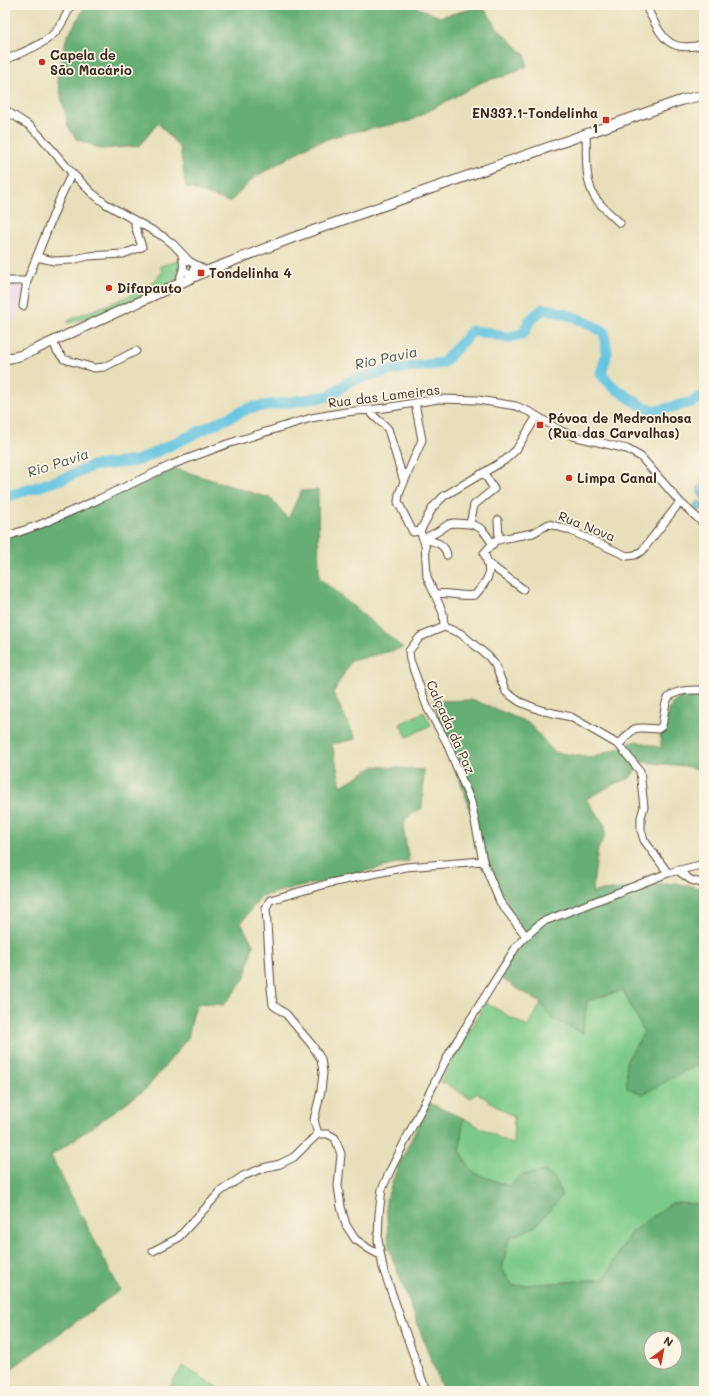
<svg xmlns="http://www.w3.org/2000/svg" width="709" height="1396" font-family="Mali,sans-serif">
  <rect width="100%" height="100%" fill="#fcf5e5"/>
  <filter id="ink" filterUnits="userSpaceOnUse"><feTurbulence type="fractalNoise" baseFrequency=".025" numOctaves="2"/><feDisplacementMap in="SourceGraphic" scale="8" xChannelSelector="R" yChannelSelector="G"/><feConvolveMatrix kernelMatrix="1 2 1 2 8 2 1 2 1" color-interpolation-filters="sRGB"/></filter>
  <filter id="wash" filterUnits="userSpaceOnUse"><feTurbulence type="fractalNoise" baseFrequency=".012" numOctaves="4" result="noise"/><feDisplacementMap in="SourceGraphic" scale="16" xChannelSelector="R" yChannelSelector="G"/><feGaussianBlur stdDeviation="0.9" result="paint"/><feColorMatrix in="noise" values="0 0 0 0 0 0 0 0 0 0 0 0 0 0 0 0 0 1.4 0 .05"/><feComposite in="paint" operator="in"/></filter>
  <g filter="url(#wash)">
    <rect width="100%" height="100%" fill="#e7dfba"/>
    <path fill="#e7d2ef" d="M5,284L18,285L23,292L17,316L5,323Z"/>
    <path fill="#7cca89" stroke="#5c7a54" d="M181,260C183,267 179,277 174,281L99,316H94L68,323L67,322C77,314 92,311 104,306C122,300 152,287 162,272L160,266Z
      M424,712L431,725L407,737L400,724Z
      M623,990L644,1032L626,1062L643,1093L704,1061V1205L703,1204L672,1203L631,1232L604,1279L513,1286L502,1269L509,1238L536,1226L522,1175L508,1186L472,1172L460,1150L463,1118L513,1145L514,1117L477,1093L470,1098L440,1081L486,1003L528,1027L541,1003L552,1019L583,1032L586,1001Z
      M183,1366L223,1391H167Z"/>
    <path fill="#65ae75" stroke="#506c4a" fill-rule="evenodd" d="M88,5H416V7L440,17L475,8L486,11L498,29L526,56L527,66L505,76L484,81L410,121L343,134L312,144L255,177L230,202L186,187L180,148L158,123L139,146L101,149L76,139L68,126L57,78L66,39L85,7Z
      M174,468L272,499L288,519L301,491L318,490L319,578L403,648L351,661L333,693L356,739L332,744L341,786L375,766L424,770L422,808L407,817L403,827L409,861L261,896L241,923L253,945L245,978L224,1005L199,1003L194,1011L188,1038L147,1088L51,1156L120,1290L5,1373V538Z
      M704,687V771L685,766L641,762L630,778L616,783L586,799L605,825V836L598,849L592,892L676,883L704,889V1061L643,1094L627,1088L626,1062L644,1032L623,990L587,1001L583,1033L552,1019L541,1003L499,977L526,936L494,880L433,701L474,700L529,723L554,752L592,758L636,741L661,748L660,735L672,704L681,697Z
      M429,1103L463,1118L460,1150L472,1172L508,1186L522,1175L545,1171L556,1180L562,1196L536,1226L509,1238L502,1269L513,1286L604,1279L631,1232L672,1203L704,1204V1391H443L389,1249L386,1201L396,1171ZM651,1338H675V1362H651Z"/>
    <path fill="#63c4e1" stroke="#4f7780" d="M704,481V500C696,495 696,486 704,481Z
      M694.5 506a4.5 4.5 0 1 1 9 0a4.5 4.5 0 1 1-9 0Z"/>
    <g fill="none" stroke-linecap="round" stroke-linejoin="round">
      <path stroke="#63c4e1" stroke-width="11" d="M5,497L65,478L92,466L137,461L249,408L329,396L350,381L389,370L443,363L472,331L490,333L507,338L524,333L529,321L543,309C565,312 585,321 604,332L607,353L601,374L612,386L643,407L656,411L692,402L704,396"/>
    </g>
  </g>
  <g filter="url(#ink)">
    <g fill="none" stroke-linecap="round" stroke-linejoin="round">
      <g stroke="#554535" stroke-width="9">
        <path id="minor" d="M645,5C661,33 665,55 704,44
          M5,60C22,52 45,45 57,30C63,23 67,13 71,5
          M5,110L30,126L41,137L72,173L92,193L106,204L164,237L173,244L189,261L207,271
          M586,133C587,152 584,178 594,196C600,206 612,215 620,223
          M37,257L54,261L72,260L88,256L123,254L142,247L135,226L136,221
          M184,270L193,276L195,265
          M5,281H27
          M178,283C183,271 185,268 182,255
          M23,306L27,281L60,198L72,173
          M53,341L57,351L64,359L94,368L104,367L136,351
          M415,403L422,440L404,482L399,494L398,502L413,532L420,531
          M369,410C374,418 382,422 388,429L404,482
          M498,520L499,540
          M470,524L474,505L494,489L484,473
          M5,537L39,525L95,501L171,465L227,444L311,418L346,412L385,408L438,399L478,400L516,406L532,413L561,431L573,436L627,449L641,457L680,502L704,524
          M423,539L437,532L449,524L454,523L470,524L476,526L482,529L493,544
          M423,539C433,541 445,543 447,555
          M489,564L523,589
          M435,594C450,592 460,597 475,595C489,579 493,574 484,553L496,540L533,533L549,524L569,530L627,556L635,555L642,551L680,502
          M444,627L460,633L489,657L495,665L506,692L520,702L540,710L571,717L619,745L640,771L644,807L641,817V830L644,840L668,873
          M619,745C636,725 632,727 658,729L662,726C664,718 664,707 667,700C673,689 692,690 703,690
          M677,870L691,880L704,884
          M526,936L500,902L483,861L471,802L446,741L428,709L410,660L409,651L420,637L444,627L443,613L427,577L425,544L420,531L433,507L444,496L505,460L516,450L537,416
          M318,1134L314,1120L321,1091L323,1073L321,1059L312,1045L286,1014L273,1005L271,987L266,908L270,900L330,883L406,867L483,861
          M153,1251L178,1238L221,1191L243,1176L263,1168L280,1164L294,1157L305,1146L318,1134H328L335,1138L341,1154L338,1186L341,1207L346,1225L355,1239L369,1249L380,1255
          M426,1391L383,1268L378,1240L379,1214L382,1189L390,1171L450,1052L516,947L526,936L542,922L668,873L704,864"/>
      </g>
      <g stroke="#554535" stroke-width="11">
        <path id="major" d="M5,359L19,356L34,350L207,271L292,238L682,100L704,95"/>
      </g>
      <use href="#minor" stroke="#fff" stroke-width="7"/>
      <use href="#major" stroke="#fff" stroke-width="9"/>
    </g>
  </g>
  <g fill="#c8321e" stroke="#fcf5e5" stroke-width="1.5">
    <circle cx="42" cy="62" r="4"/>
    <rect x="602" y="116" width="8" height="8" rx="2"/>
    <rect x="197" y="269" width="8" height="8" rx="2"/>
    <circle cx="109" cy="288" r="4"/>
    <rect x="536" y="421" width="8" height="8" rx="2"/>
    <circle cx="569" cy="478" r="4"/>
  </g>
  <g text-anchor="middle" stroke-width="3.5" stroke-linejoin="round" paint-order="stroke">
    <g font-size="13" font-weight="bold" fill="#3b2a1e" stroke="#fcf5e5" text-anchor="start">
      <text x="50" y="60">Capela de<tspan x="50" dy="15">São Macário</tspan></text>
      <text x="598" y="118" text-anchor="end">EN337.1-Tondelinha<tspan x="598" dy="15">1</tspan></text>
      <text x="209" y="278">Tondelinha 4</text>
      <text x="117" y="293">Difapauto</text>
      <text x="548" y="423">Póvoa de Medronhosa<tspan x="548" dy="15">(Rua das Carvalhas)</tspan></text>
      <text x="577" y="483">Limpa Canal</text>
    </g>
    <g font-size="13" fill="#3b2a1e" stroke="#fcf5e5">
      <text transform="translate(384 396) rotate(-7)" y="5">Rua das Lameiras</text>
      <text transform="translate(587 526) rotate(22)" y="5">Rua Nova</text>
      <text transform="translate(451 727) rotate(66)" y="5">Calçada da Paz</text>
    </g>
    <g font-size="14" font-style="italic" fill="#475858" stroke="#fcf5e5">
      <text transform="translate(386 358) rotate(-12)" y="5">Rio Pavia</text>
      <text transform="translate(58 463) rotate(-18)" y="5">Rio Pavia</text>
    </g>
  </g>
  <rect width="709" height="1396" fill="none" stroke="#fcf5e5" stroke-width="20"/>
  <g transform="translate(663 1350) rotate(32)"><circle r="19" fill="#fcf5e5" stroke="#afa495"/>
  <path d="M0-3L7 15L0 10L-7 15Z" fill="#c8321e"/>
  <text y="-6" font-size="11" font-weight="bold" text-anchor="middle" fill="#3b2a1e">N</text>
  </g>
</svg>
